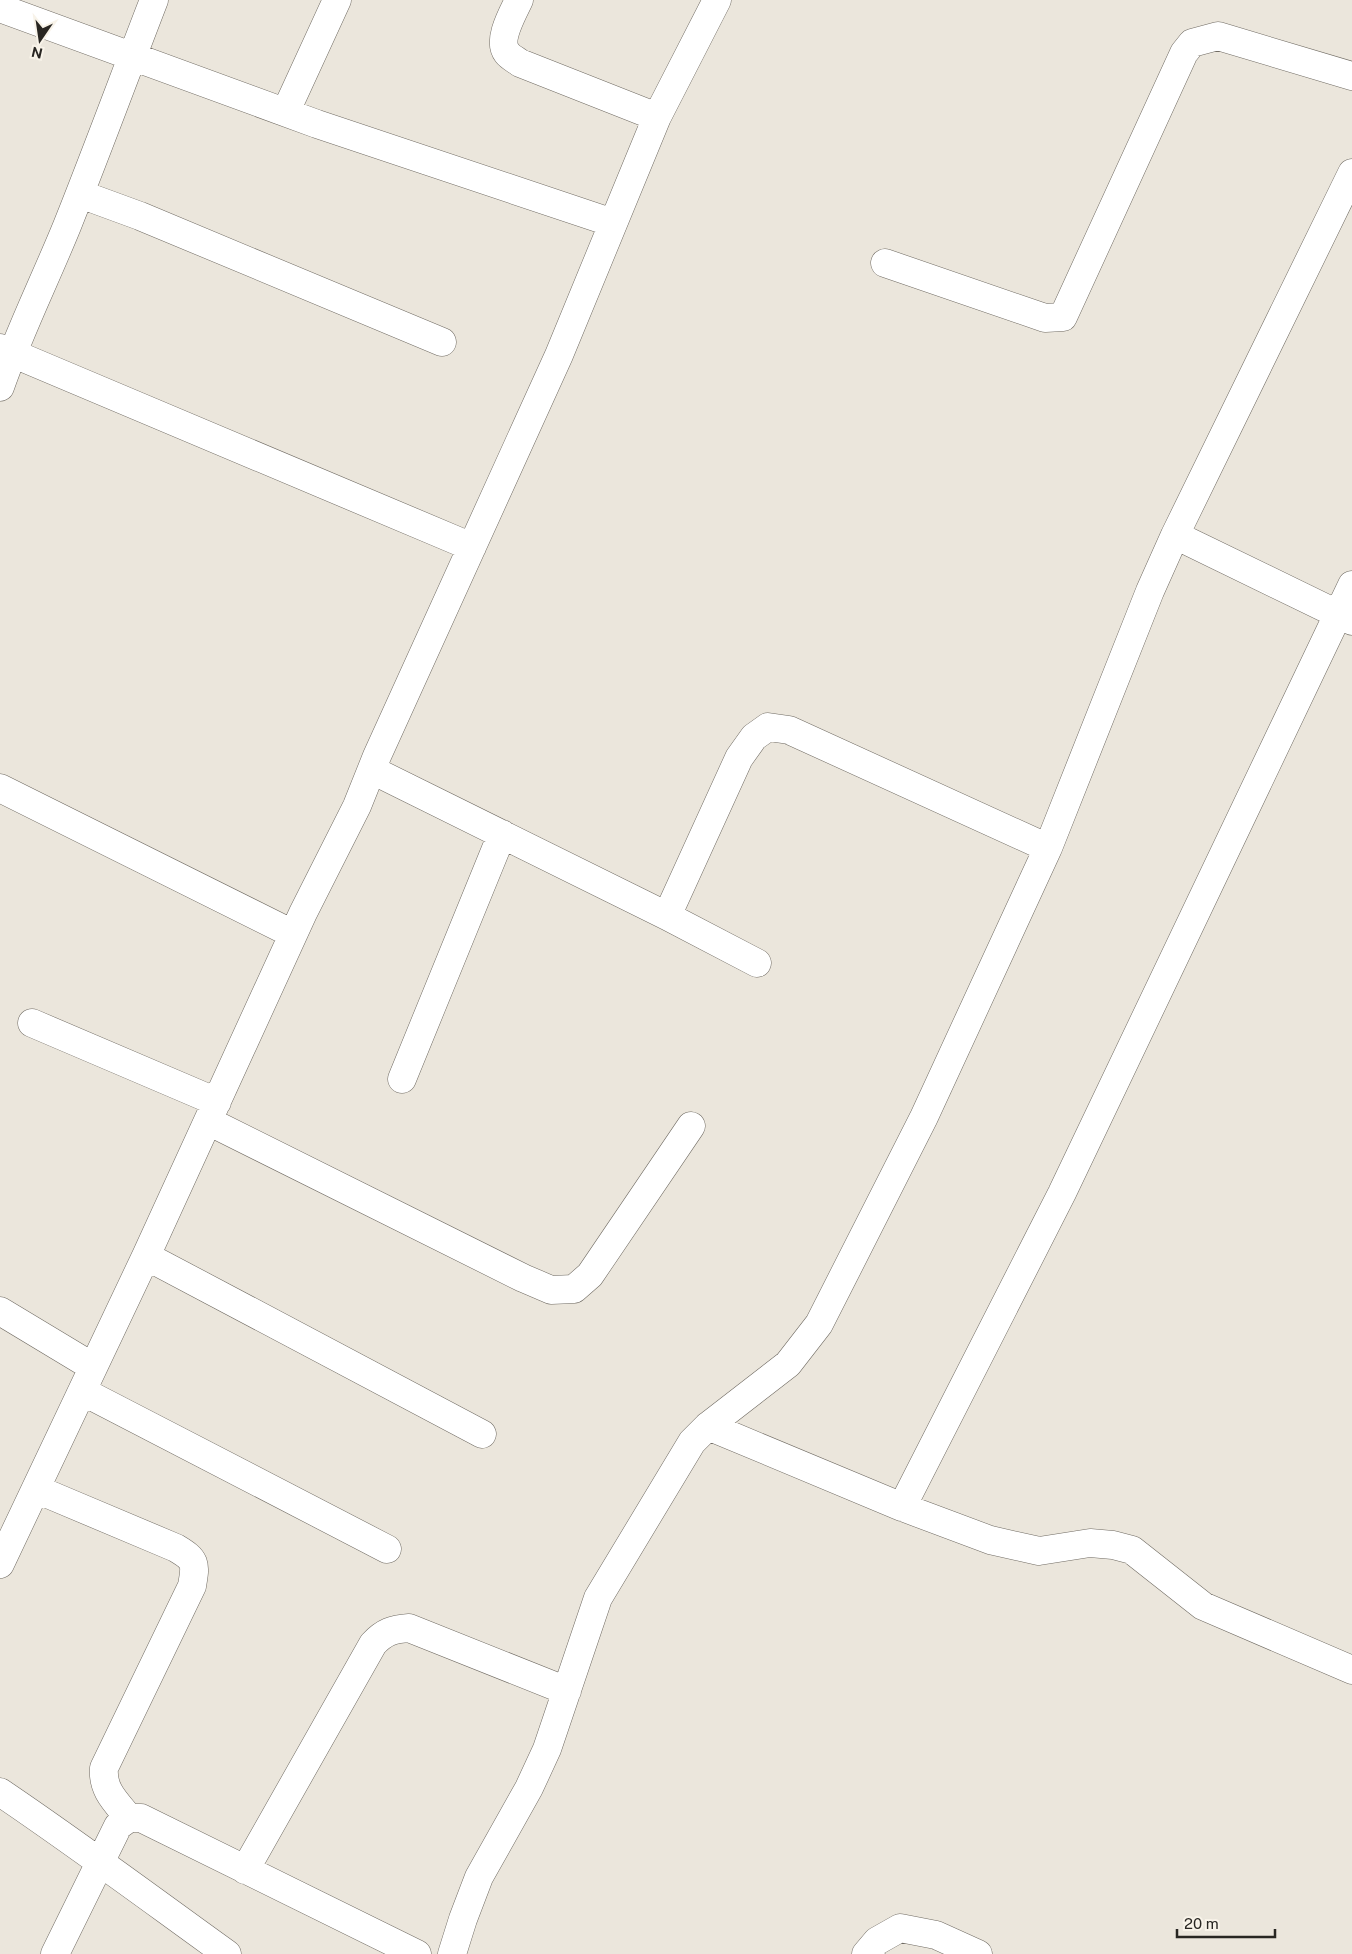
<svg xmlns="http://www.w3.org/2000/svg" width="1352" height="1954" font-family="'Public Sans',sans-serif">
  <rect width="100%" height="100%" fill="#ebe6dc"/>
  <g fill="none" stroke-linecap="round" stroke-linejoin="round">
    <g stroke="#706b63" stroke-width="29">
      <path id="minor" d="M519,0C513,13 497,40 507,53C510,57 516,60 520,63L657,117
        M0,8L317,124L613,223
        M286,111L337,0
        M80,194L140,216L442,342
        M885,263L1045,318L1063,317L1184,53L1192,43L1218,36L1352,76
        M0,348L472,547
        M0,387C19,332 45,280 67,226C97,151 125,75 154,0
        M1175,535L1352,621
        M372,770L667,916L757,963
        M0,788L293,934
        M667,916L739,758L754,737L768,727L789,730L1048,848
        M32,1023L217,1102
        M402,1079L502,834
        M208,1121L523,1278L551,1290L574,1289L590,1275L691,1126
        M146,1256L482,1434
        M0,1311L93,1367
        M82,1391L387,1549
        M708,1426L902,1507L990,1540L1039,1551L1090,1543L1113,1545L1132,1550L1203,1606L1352,1670
        M36,1489L176,1548C196,1560 196,1563 192,1586L104,1768C102,1790 116,1802 129,1818
        M902,1507L1062,1193L1352,585
        M0,1564L146,1256L303,913L357,806L377,756L559,355L657,117L717,0
        M0,1792C77,1844 152,1900 227,1954
        M245,1870L373,1644C384,1632 393,1629 409,1628L567,1691
        M55,1954L118,1826L129,1818H141L417,1954
        M452,1954L463,1919L479,1877L529,1788L547,1749L598,1598L692,1442L708,1426L788,1364L819,1324L924,1117L1048,848L1150,591L1175,535L1352,173
        M866,1954L877,1941L900,1928L936,1935L978,1954"/>
    </g>
    <use href="#minor" stroke="#fff" stroke-width="28"/>
  </g>
  <g transform="translate(40 40) rotate(193)" stroke="#f8f3e9" stroke-width="4" paint-order="stroke">
  <path d="M0-4L9 19L0 12L-9 19Z" fill="#282622"/>
  <text y="-8" font-size="14" font-weight="bold" text-anchor="middle" fill="#282622">N</text>
  </g>
  <path d="M1177 1929v8h98v-8" fill="none" stroke="#282622" stroke-width="2.5"/>
  <text x="1184" y="1929" font-size="15" fill="#282622" stroke="#f8f3e9" stroke-width="4" paint-order="stroke">20 m</text>
</svg>
